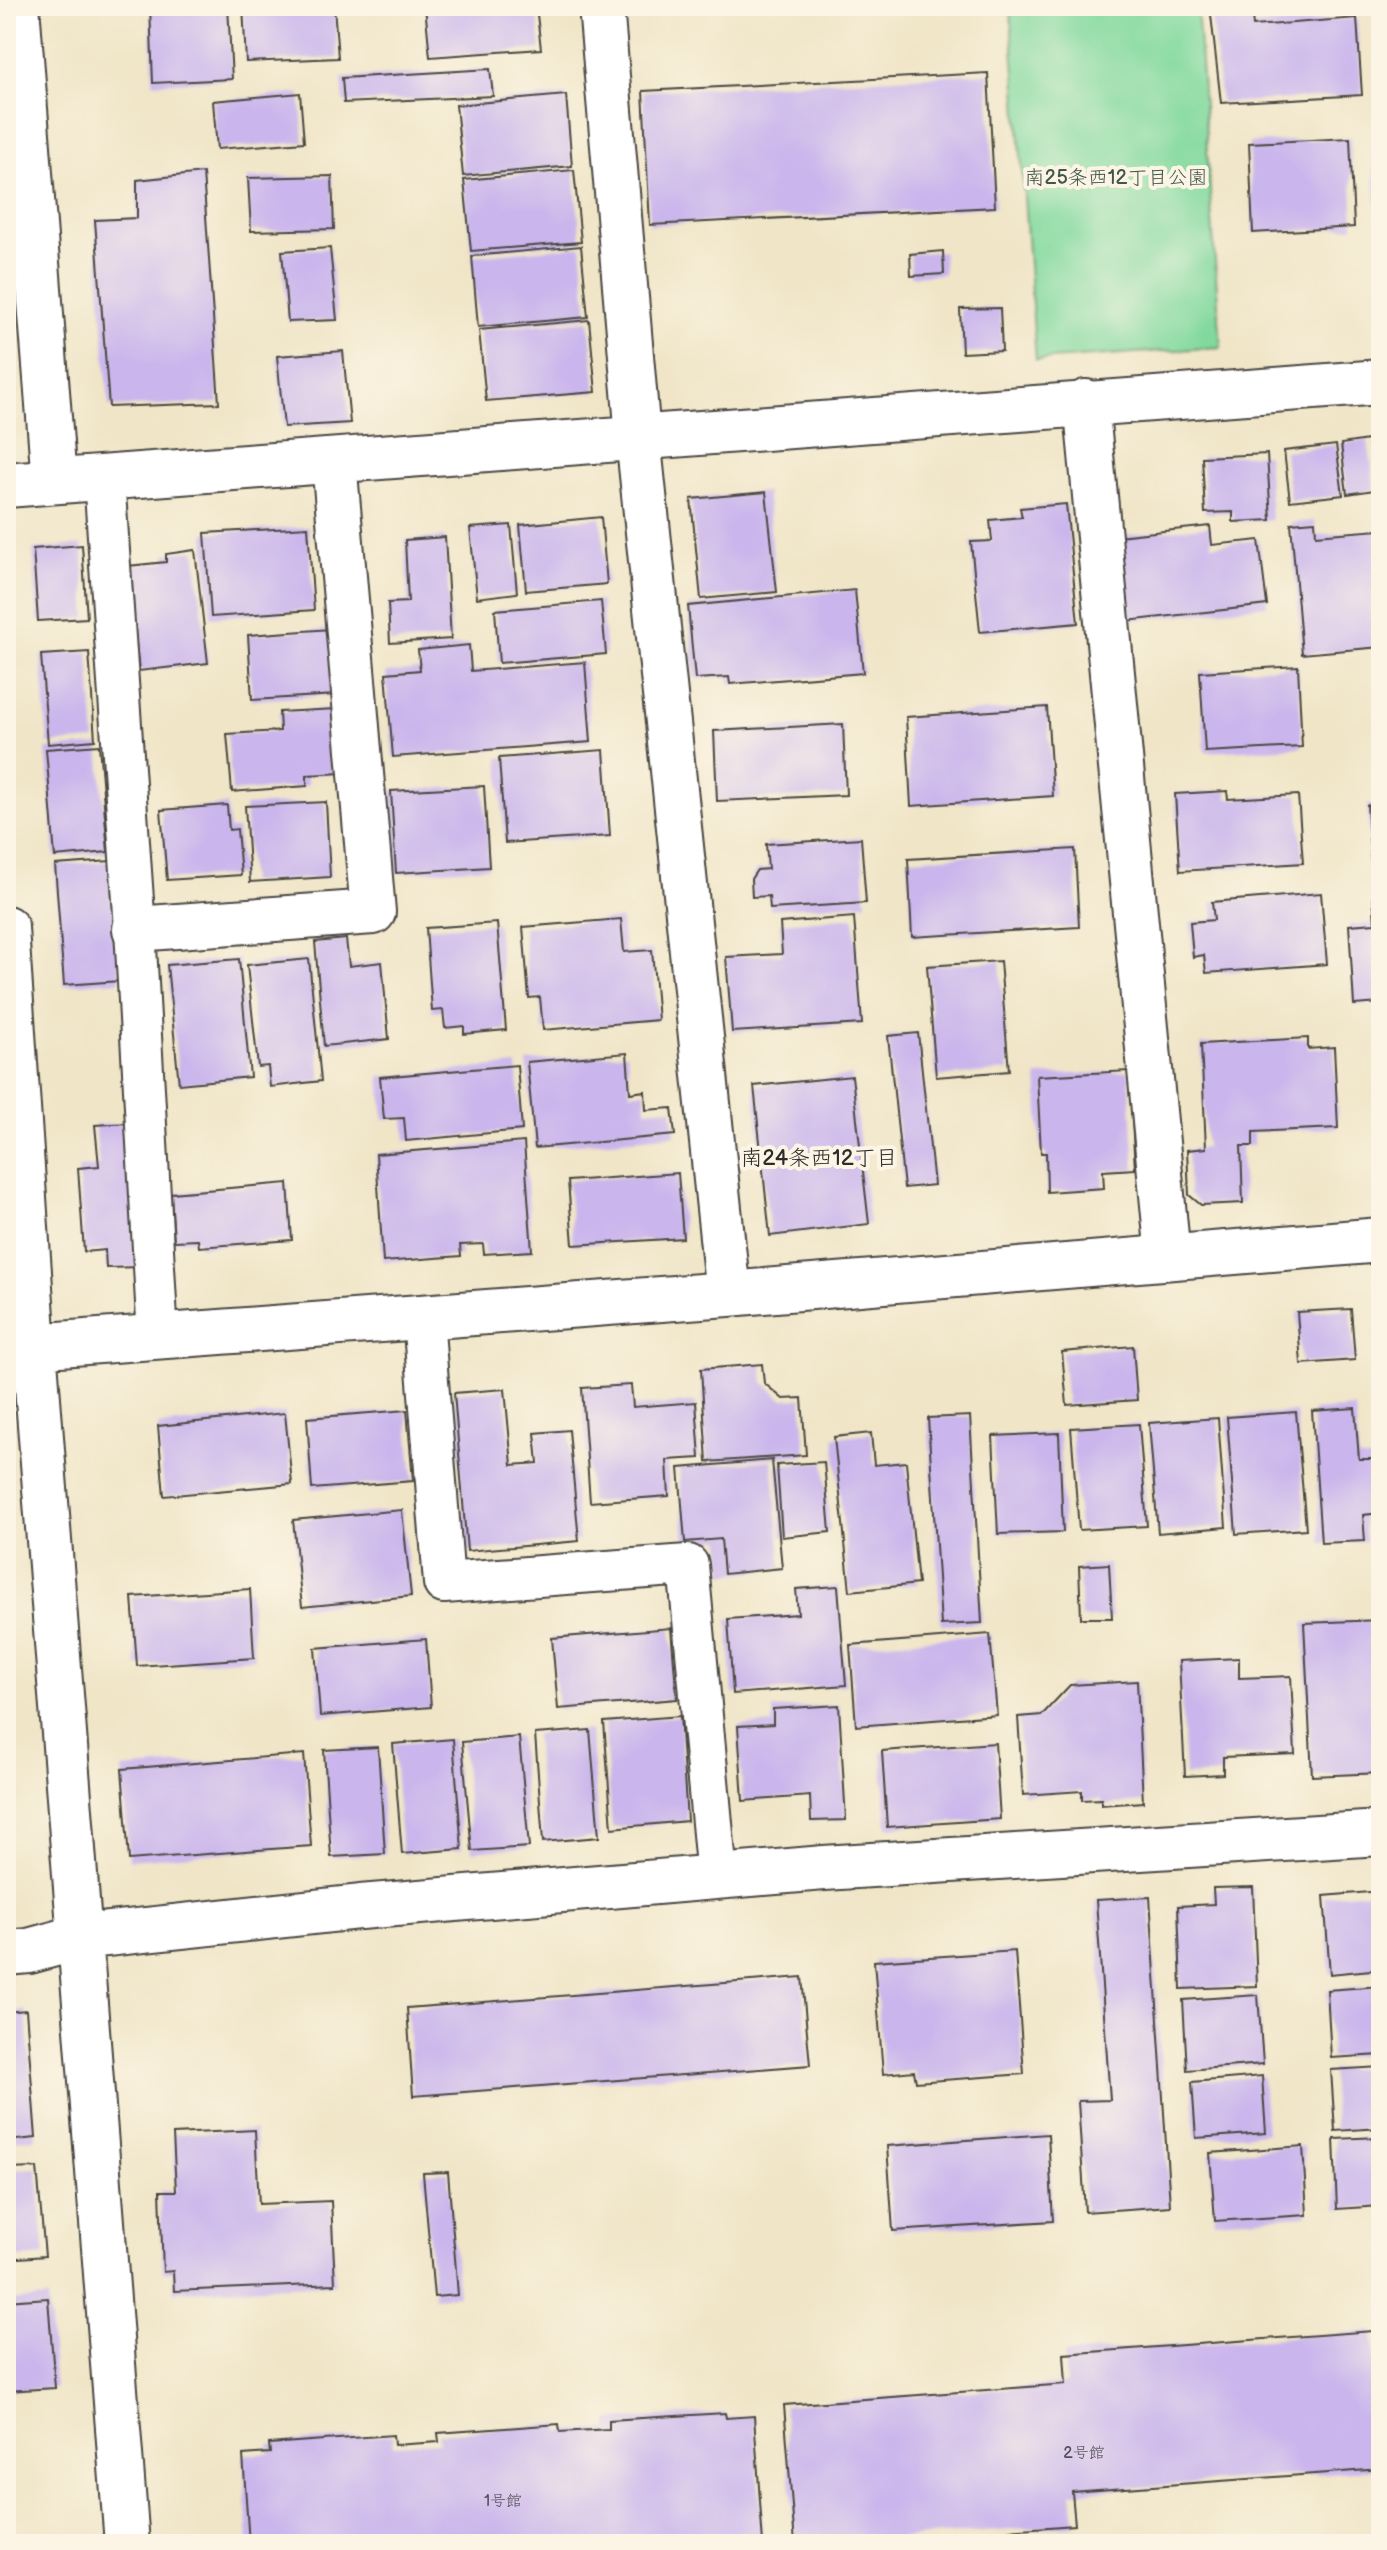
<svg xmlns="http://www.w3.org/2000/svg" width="1387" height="2550" font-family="'Balsamiq Sans','Klee One',sans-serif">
  <rect width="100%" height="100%" fill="#fcf5e5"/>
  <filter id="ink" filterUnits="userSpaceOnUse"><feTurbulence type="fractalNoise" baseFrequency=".0125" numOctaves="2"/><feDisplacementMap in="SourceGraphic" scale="16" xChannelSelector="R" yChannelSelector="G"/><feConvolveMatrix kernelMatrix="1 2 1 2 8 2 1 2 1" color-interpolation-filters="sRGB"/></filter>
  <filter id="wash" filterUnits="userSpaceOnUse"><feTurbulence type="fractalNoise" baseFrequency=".006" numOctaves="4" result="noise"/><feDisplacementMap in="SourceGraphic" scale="32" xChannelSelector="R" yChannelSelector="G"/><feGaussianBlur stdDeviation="1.8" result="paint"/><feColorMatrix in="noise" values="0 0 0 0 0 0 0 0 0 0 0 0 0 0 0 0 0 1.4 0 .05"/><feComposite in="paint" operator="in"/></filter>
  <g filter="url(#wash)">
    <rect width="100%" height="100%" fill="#f0e5c7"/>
    <path fill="#81d99e" stroke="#568264" stroke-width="2" d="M1010,6H1197L1221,347L1036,360Z"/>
    <g id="blocks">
      <path fill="#cab6ec" d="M150,6H228L232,79L153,83Z
        M243,6H334L338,58L246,62Z
        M425,6H536L541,49L430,57Z
        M1210,6H1251L1253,26L1357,18L1362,95L1221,103Z
        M490,69L493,96L344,103L342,78Z
        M988,73L995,207L650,225L643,91Z
        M300,93L304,142L217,149L213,101Z
        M566,95L572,166L463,176L456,105Z
        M1350,138L1354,227L1253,233L1249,143Z
        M1381,151V241L1379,242L1372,152Z
        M574,170L581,242L471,251L464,180Z
        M203,173L219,403L109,407L95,220L137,218V180Z
        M332,176L334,229L251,231L248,178Z
        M581,246L588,317L478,327L472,256Z
        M330,248L337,320L288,322L282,251Z
        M943,251L944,274L911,276L910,254Z
        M1000,308L1002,351L962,353L960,309Z
        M589,320L596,392L486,401L479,330Z
        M343,351L350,423L284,427L277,356Z
        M1368,440L1375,490L1347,494L1341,444Z
        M1336,445L1343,495L1290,501L1284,451Z
        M1267,454L1271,520L1233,522V512L1205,513L1202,457Z
        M766,492L777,592L701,599L691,499Z
        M1066,504L1078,623L980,632L971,542L992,541L990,520L1022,517L1020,508Z
        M601,517L607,584L526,591L520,525Z
        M1315,521L1316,535L1379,530L1381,558V647L1302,654L1291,523Z
        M511,525L517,593L477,598L470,528Z
        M1210,526L1212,545L1259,540L1267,605L1127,621L1118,536Z
        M308,527L314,610L211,617L205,533Z
        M445,537L451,639L390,643L388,603L408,602L405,540Z
        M82,545L87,618L38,621L33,549Z
        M195,550L208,663L139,671L128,566L166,562V554Z
        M855,590L863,673L730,684L729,677L695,679L688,606Z
        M601,601L606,654L499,663L495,610Z
        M331,629L336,695L252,700L248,635Z
        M469,645L471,671L585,662L591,742L393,757L386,673L420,670L418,650Z
        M89,652L95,740L48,744L41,655Z
        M1298,666L1302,747L1205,752L1200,672Z
        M1047,707L1053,796L911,806L906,717Z
        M337,709L342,773L307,775V786L232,792L227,734L280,731L279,712Z
        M843,724L846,795L717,801L714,731Z
        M99,745L108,852L55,857L46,749Z
        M604,750L610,836L505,843L499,758Z
        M484,786L489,867L396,873L391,791Z
        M1227,791L1228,799L1298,795L1303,863L1180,871L1175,794Z
        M326,802L330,877L250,882L245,806Z
        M1381,804V1003L1354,1005L1349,925L1375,923L1367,805Z
        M227,805L229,830L237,829L241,875L167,880L161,810Z
        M861,838L866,903L770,909L769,896L752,897L751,879L757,870L768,869L766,844Z
        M1075,849L1079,927L912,937L908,859Z
        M111,861L120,981L64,985L55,865Z
        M1321,893L1327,964L1206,973L1204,955L1193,957L1190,922L1214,920L1212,902Z
        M854,917L862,1024L732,1032L726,957L782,954L780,923Z
        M621,919L624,952L652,950L658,1020L543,1030L540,997L529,998L523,927Z
        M497,923L506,1030L464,1034V1026L445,1028L443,1010L432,1011L426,928Z
        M346,939L349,966L382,962L389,1039L324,1046L315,942Z
        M239,959L250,1077L179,1084L167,965Z
        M309,959L321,1081L270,1087L268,1066L258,1067L247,965Z
        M1000,961L1009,1071L936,1077L927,966Z
        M918,1033L934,1185L904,1188L888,1036Z
        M1308,1038V1049L1334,1047L1338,1128L1253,1132V1146H1241L1243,1203L1201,1205L1189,1195L1187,1150L1206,1148L1201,1044Z
        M627,1053L630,1093L645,1091L646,1110L672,1108L675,1135L535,1148L527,1062Z
        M517,1065L522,1130L406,1141L404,1118L384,1119L380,1077Z
        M1129,1071L1135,1169L1103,1171L1104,1188L1047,1192L1046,1153H1041L1037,1076Z
        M852,1076L869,1224L770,1236L754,1086Z
        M129,1123L140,1267L106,1268L105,1250L84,1252L78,1168L99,1166L95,1125Z
        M524,1142L532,1251L484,1254L483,1244L460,1245L461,1256L383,1262L376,1154Z
        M678,1173L683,1238L573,1245L568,1181Z
        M288,1183L292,1240L199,1247L198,1240L174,1241L171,1193Z
        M1351,1309L1355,1360L1301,1364L1297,1312Z
        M1133,1346L1137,1400L1067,1405L1062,1352Z
        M762,1364L764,1383L783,1399L802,1398L806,1455L707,1462L701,1369Z
        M631,1385L633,1407L696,1402L700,1458L667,1460L669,1496L590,1502L582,1388Z
        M505,1389L512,1465L538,1463L535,1433L569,1430L579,1541L467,1551L454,1393Z
        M1355,1408L1359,1459H1381V1513L1363,1515L1365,1541L1321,1543L1312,1411Z
        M407,1410L413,1481L312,1489L307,1418Z
        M1296,1412L1306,1529L1236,1534L1227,1417Z
        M285,1413L292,1484L164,1496L158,1426Z
        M970,1416L982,1623L941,1625L928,1418Z
        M1218,1418L1226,1527L1158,1533L1149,1423Z
        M1139,1424L1147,1526L1079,1530L1071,1428Z
        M871,1433L874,1465L906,1462L918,1584L850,1591L834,1437Z
        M1059,1433L1063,1532L998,1534L993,1436Z
        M772,1460L782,1568L724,1574L721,1539L685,1542L679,1468Z
        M824,1462L830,1532L782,1537L777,1465Z
        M402,1510L411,1596L302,1607L293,1520Z
        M1109,1564L1112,1618H1081L1079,1566Z
        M838,1586L846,1685L733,1694L728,1619L798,1614L796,1589Z
        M250,1589L254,1658L137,1666L132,1597Z
        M1381,1620V1773L1312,1776L1304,1623Z
        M671,1628L677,1699L558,1709L552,1638Z
        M990,1634L997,1715L856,1726L850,1645Z
        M426,1639L431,1707L320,1716L315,1648Z
        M1239,1658V1678L1291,1676L1295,1754L1223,1757V1774L1185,1776L1179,1661Z
        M1137,1681L1143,1802L1101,1805V1799L1082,1800V1791L1023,1795L1018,1717L1042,1715L1070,1685Z
        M839,1705L846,1820L811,1821L810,1796L743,1801L738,1726L773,1724V1709Z
        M680,1716L687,1821L612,1828L604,1722Z
        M590,1730L599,1837L543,1842L535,1734Z
        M519,1737L529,1847L472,1851L462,1742Z
        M453,1739L462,1849L402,1854L393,1744Z
        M995,1743L1000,1819L887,1827L882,1751Z
        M378,1747L385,1854L331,1857L324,1750Z
        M304,1754L311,1846L129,1860L122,1769Z
        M1253,1887L1257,1986L1181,1989L1178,1906L1214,1904L1213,1888Z
        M1381,1891V1969L1330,1974L1324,1896Z
        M1150,1897L1170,2206L1085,2212L1078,2101L1110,2100L1096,1900Z
        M1015,1951L1024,2074L916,2082L914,2071L883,2074L874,1961Z
        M802,1977L810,2065L413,2096L407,2008Z
        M1381,1986V2055L1331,2058L1327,1990Z
        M1258,1995L1263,2064L1187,2070L1183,2000Z
        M26,2010L36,2138L6,2141V2012Z
        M1381,2067V2128L1335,2131L1331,2070Z
        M1262,2076L1266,2133L1196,2138L1192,2082Z
        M255,2130L259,2204L331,2201L335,2284L174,2291L173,2271L163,2272L160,2191H176L173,2134Z
        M1048,2134L1053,2221L893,2231L887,2146Z
        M1381,2137V2206L1337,2209L1334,2139Z
        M1303,2146L1307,2215L1215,2221L1210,2153Z
        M37,2168L45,2256L6,2259V2169Z
        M448,2172L458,2295L434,2297L423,2173Z
        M48,2298L55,2388L6,2391V2301Z
        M1373,2331L1381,2435V2469L1072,2492L1075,2525L822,2544H795L784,2405L1066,2384L1064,2354Z
        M725,2413L726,2418L754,2416L763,2544H249L243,2455L270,2453L269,2444L393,2435L394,2445L439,2442L438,2433L559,2424L560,2432L609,2429V2420Z
        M69,2539L70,2544H23V2542Z"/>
    </g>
  </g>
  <g filter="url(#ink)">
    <use href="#blocks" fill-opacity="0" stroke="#494742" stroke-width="2"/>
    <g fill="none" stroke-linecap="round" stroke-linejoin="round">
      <g stroke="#494742" stroke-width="44">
        <path id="lane" d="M104,478L135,929L158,1338
          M423,1318L444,1583L688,1565L717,1877"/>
      </g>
      <g stroke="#494742" stroke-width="48">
        <path id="street" d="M17,6L54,481
          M601,6L638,437L728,1294
          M1086,402L1168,1257
          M6,485L1381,382
          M6,928L34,1347L127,2544
          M135,929L373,912L334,461
          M6,1348L728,1294L1381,1240
          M6,1953L29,1951L80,1937L360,1907L824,1868L1381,1833"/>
      </g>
      <use href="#lane" stroke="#fff" stroke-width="40"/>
      <use href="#street" stroke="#fff" stroke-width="44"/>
    </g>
  </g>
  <g text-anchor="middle" stroke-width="8" stroke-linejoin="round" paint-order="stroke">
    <g font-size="16" fill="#534e5b">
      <text x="1084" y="2458">2号館</text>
      <text x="503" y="2506">1号館</text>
    </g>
    <g font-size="20" fill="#405648" stroke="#fcf5e5">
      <text x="1116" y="184">南25条西12丁目公園</text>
    </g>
    <g font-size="22" fill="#2b2b2b" stroke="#fcf5e5">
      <text x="819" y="1165">南24条西12丁目</text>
    </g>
  </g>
  <rect width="1387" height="2550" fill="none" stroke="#fcf5e5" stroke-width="32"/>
</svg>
